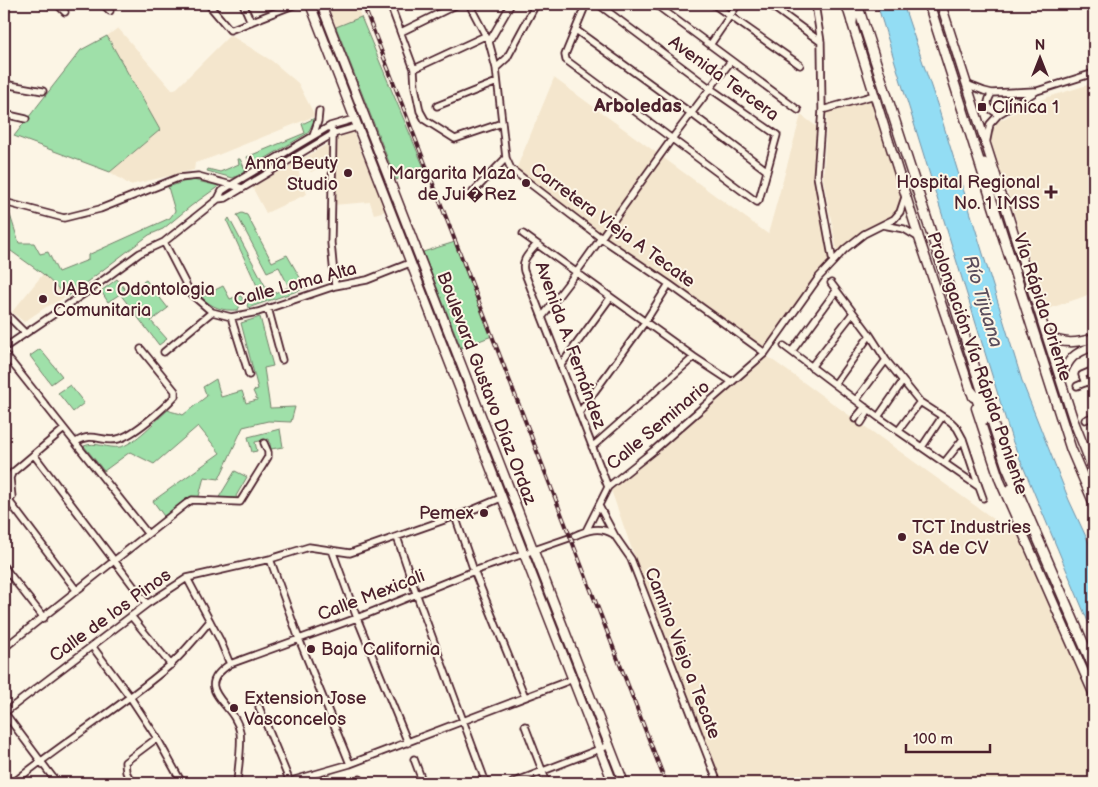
<svg xmlns="http://www.w3.org/2000/svg" width="1098" height="787" font-family="'Balsamiq Sans',sans-serif">
  <rect width="100%" height="100%" fill="#fcf5e5"/>
  <filter id="ink" filterUnits="userSpaceOnUse"><feTurbulence type="fractalNoise" baseFrequency=".02" numOctaves="2"/><feDisplacementMap in="SourceGraphic" scale="10" xChannelSelector="R" yChannelSelector="G"/><feConvolveMatrix kernelMatrix="1 2 1 2 8 2 1 2 1" color-interpolation-filters="sRGB"/></filter>
  <g filter="url(#ink)">
    <path fill="#f4e6cd" d="M327,4H356L361,17L336,27Z
      M118,28L172,90L177,88L230,35L272,61L298,83L315,116L213,157L195,163L194,170L130,185L110,172L160,130L107,36Z
      M554,78L768,234L801,115L820,129L817,176L833,262L764,354L1023,540L1094,701V783H719L675,672L611,490L764,353L601,238L549,192L515,172Z
      M1094,83V293L1045,310L991,141V133L997,122L1029,105L1048,97Z
      M875,95L906,195L900,212L864,234L838,256L823,178L827,116L822,110Z
      M353,132L386,211L374,214L370,202L333,205L337,138Z
      M330,143L328,163L311,172L306,165L298,170L307,194L266,213L252,187Z
      M43,274L67,297L46,307L24,322L12,312Z"/>
    <path fill="#9fe0a9" stroke="#74806a" d="M361,17L425,170L396,180L336,27Z
      M107,36L160,130L110,172L14,136L81,50Z
      M315,118L308,133L251,167L247,157L305,133L302,124Z
      M238,159H240L246,171L233,178L207,171L208,169L220,172L239,164Z
      M193,180L219,186L191,206L163,229L149,235L67,297L43,274L4,246V214L10,215L19,243H34L40,254L48,252L58,272L88,260V255L170,218L175,211L168,187L183,182Z
      M242,213L247,215L272,262L287,255L306,288L248,308L247,304L251,299L252,293L258,288L227,221L229,218L270,295L289,287L279,267L267,272L237,215Z
      M455,242L492,336L461,348L423,252Z
      M117,279L127,292L146,280L168,308L151,321L167,339L159,345L120,294L108,302L101,291Z
      M223,286L230,299L240,295L243,299L238,310C222,311 213,308 201,297Z
      M260,317L273,366L264,368L270,408L295,407L291,422L268,421L243,427L219,479L204,477L198,500L192,501L166,519L153,501L220,453L198,426L154,464L130,452L104,471L84,446C95,441 108,449 120,447C135,444 156,420 168,410C173,413 178,412 183,415L207,396L203,387L216,379L221,397L242,391L246,403L257,400L253,391L258,389L241,323Z
      M40,349L62,376L51,384L30,356Z
      M70,385L84,403L73,412L58,393Z
      M280,429L283,447L271,449L269,439L255,442L257,451L252,452L248,437Z
      M235,471L247,477L236,496L238,500L218,499Z"/>
    <path fill="#93ddf4" stroke="#7691a4" d="M877,4H903L938,107L1023,384L1069,500L1094,554V636L1012,440Z"/>
    <g fill="none" stroke-linecap="round" stroke-linejoin="round">
      <g stroke="#4a1f2b" stroke-width="9">
        <path id="minor" d="M57,4L65,12
          M103,4L110,11
          M208,4L230,30L296,4
          M243,4L251,22
          M390,4L414,69L415,87L420,111L425,120L455,139L502,123
          M469,4L489,42L496,68L506,158L511,169L601,238L669,284L765,353
          M586,4L565,55L566,60L757,202L759,200L777,135L711,89L598,4
          M655,4L798,110
          M713,4L800,65
          M769,4L821,42
          M815,4L821,42L822,110L817,176L833,262
          M576,30L692,114L766,170
          M401,32L458,4
          M489,42L511,4
          M710,45L738,4
          M496,68L507,58L536,4
          M414,69L485,36
          M4,84L43,91
          M966,84L984,91L992,93L1035,91
          M992,93C985,104 987,109 999,114
          M437,106L497,82
          M822,110L875,95
          M4,114L26,119
          M330,126L333,134L331,243L335,286
          M313,136L318,121L319,111
          M986,144L990,124L999,114L1037,91L1094,73
          M473,192L506,158
          M218,199L226,198L333,134L357,127
          M4,202L64,218L100,209L178,178L198,176L242,188
          M883,225L904,229L919,238
          M523,234L694,357L732,382
          M164,242L191,294L212,312L231,317L258,312L335,286L367,280L410,263
          M537,244C530,253 521,259 524,271L608,487
          M831,283L870,335L886,360L920,402L951,422L957,428L963,439L979,487
          M268,308L282,360
          M4,312L25,333
          M543,316L576,273L671,140L731,61
          M231,317L249,375
          M784,346L878,417L979,487L983,498
          M4,348L91,289L140,253L164,242L218,199L222,191L231,185L330,126L354,119
          M792,351L836,291
          M164,352L212,312
          M4,353L147,533
          M561,365L610,298
          M811,367L853,313
          M1085,383L1082,375L1094,370
          M835,384L870,335
          M1077,386L1094,379
          M856,400L886,360
          M579,413L645,322L669,284
          M878,417L903,381
          M855,419L865,407
          M1085,420L1094,416
          M861,423L869,410
          M898,431L920,402
          M76,442C94,431 101,443 118,439C134,435 163,409 175,396V391L141,349
          M592,447L694,357
          M922,447L942,417
          M34,455L147,604
          M944,463L963,439
          M9,501L77,591
          M4,505L12,497L10,478L12,473L64,429
          M599,506L615,536L631,559L718,783
          M455,516L474,571L525,697
          M586,531L608,487L653,451L765,353L819,277L833,262L845,249L864,234L894,219L900,212L905,197
          M574,536C587,530 600,526 613,534
          M397,537L416,593L486,783
          M332,550L357,618L408,743
          M270,559L299,639L350,764
          M4,567L44,618
          M187,578L220,640L230,664
          M131,616L171,665
          M92,646L130,697L157,738L182,783
          M4,648L187,503L192,500L240,502L268,457V452L264,443
          M259,707L290,782
          M4,712L57,783
          M4,713L147,604L187,578L270,559L309,547L350,553L470,511L501,498
          M525,726L547,783
          M414,759L423,783
          M360,779L362,783
          M13,783C63,742 120,708 169,666C184,653 197,636 210,621
          M132,783L126,772L125,762L157,738
          M237,783C238,769 242,745 240,732C235,702 190,690 230,664L357,618L474,571L569,538
          M284,783L350,764L573,679
          M512,783L610,745"/>
      </g>
      <g stroke="#4a1f2b" stroke-width="11">
        <path id="major" d="M310,4L613,783
          M321,4L624,783
          M846,4L919,238L973,397
          M941,4L1000,188
          M1003,199L1073,419L1094,472
          M1047,335C1063,345 1077,343 1094,338
          M1061,379C1068,358 1074,353 1094,346
          M976,408L1000,481L1094,695"/>
      </g>
      <g stroke="#4a1f2b" stroke-width="12">
        <path id="highway" d="M851,4L853,13L852,22
          M857,4L1007,467L1094,668
          M929,4L1071,449L1094,503
          M984,163L1004,203
          M971,391L976,397L985,419
          M1011,489L1021,521L1020,526"/>
      </g>
      <use href="#minor" stroke="#fcf5e5" stroke-width="5.5"/>
      <use href="#major" stroke="#fcf5e5" stroke-width="8"/>
      <use href="#highway" stroke="#fcf5e5" stroke-width="9"/>
      <g stroke="#4a1f2b" stroke-width="4">
        <path id="rail" d="M363,4L666,783"/>
      </g>
      <use href="#rail" stroke="#fcf5e5" stroke-width="2" stroke-dasharray="5.5" stroke-linecap="butt"/>
    </g>
  </g>
  <g fill="#4a1f2b" stroke="#fcf5e5" stroke-width="2">
    <rect x="977" y="102" width="10" height="10" rx="2.5"/>
    <circle cx="348" cy="173" r="5"/>
    <circle cx="526" cy="183" r="5"/>
    <path d="M1048.5 184.5h5v5h5v5h-5v5h-5v-5h-5v-5h5z"/>
    <circle cx="43" cy="299" r="5"/>
    <circle cx="484" cy="513" r="5"/>
    <circle cx="902" cy="537" r="5"/>
    <circle cx="311" cy="649" r="5"/>
    <circle cx="234" cy="708" r="5"/>
  </g>
  <g text-anchor="middle" stroke-width="4" stroke-linejoin="round" paint-order="stroke">
    <g font-size="18" fill="#4a1f2b" stroke="#fcf5e5">
      <text transform="translate(724 78) rotate(36)" y="6">Avenida Tercera</text>
      <text transform="translate(613 225) rotate(36)" y="6">Carretera Vieja A Tecate</text>
      <text transform="translate(295 284) rotate(-15)" y="6">Calle Loma Alta</text>
      <text transform="translate(1043 307) rotate(72)" y="6">Vía Rápida Oriente</text>
      <text transform="translate(571 345) rotate(70)" y="6">Avenida A. Fernández</text>
      <text transform="translate(978 363) rotate(71)" y="6">Prolongación Vía Rápida Poniente</text>
      <text transform="translate(487 388) rotate(69)" y="6">Boulevard Gustavo Díaz Ordaz</text>
      <text transform="translate(658 425) rotate(-40)" y="6">Calle Seminario</text>
      <text transform="translate(371 595) rotate(-21)" y="6">Calle Mexicali</text>
      <text transform="translate(110 615) rotate(-36)" y="6">Calle de los Pinos</text>
      <text transform="translate(683 653) rotate(69)" y="6">Camino Viejo a Tecate</text>
    </g>
    <g font-size="18" fill="#4a1f2b" stroke="#fcf5e5" text-anchor="start">
      <text x="992" y="113">Clínica 1</text>
      <text x="338" y="169" text-anchor="end">Anna Beuty<tspan x="338" dy="21">Studio</tspan></text>
      <text x="516" y="179" text-anchor="end">Margarita Maza<tspan x="516" dy="21">de Jui�Rez</tspan></text>
      <text x="1040" y="188" text-anchor="end">Hospital Regional<tspan x="1040" dy="21">No. 1 IMSS</tspan></text>
      <text x="53" y="295">UABC - Odontologia<tspan x="53" dy="21">Comunitaria</tspan></text>
      <text x="474" y="519" text-anchor="end">Pemex</text>
      <text x="912" y="533">TCT Industries<tspan x="912" dy="21">SA de CV</tspan></text>
      <text x="321" y="655">Baja California</text>
      <text x="244" y="704">Extension Jose<tspan x="244" dy="21">Vasconcelos</tspan></text>
    </g>
    <g font-size="19" font-weight="bold" fill="#4a1f2b" stroke="#fcf5e5">
      <text x="638" y="112">Arboledas</text>
    </g>
    <g font-size="19" font-style="italic" fill="#5c4e5d" stroke="#fcf5e5">
      <text transform="translate(984 301) rotate(73)" y="7">Río Tijuana</text>
    </g>
  </g>
  <rect width="1098" height="787" fill="none" stroke="#fcf5e5" stroke-width="20"/>
  <rect x="10" y="10" width="1078" height="767" fill="none" stroke="#4a1f2b" stroke-width="2" filter="url(#ink)"/>
  <g transform="translate(1040 58)" stroke="#fcf5e5" stroke-width="4" paint-order="stroke">
  <path d="M0-4L9 19L0 12L-9 19Z" fill="#4a1f2b"/>
  <text y="-8" font-size="14" font-weight="bold" text-anchor="middle" fill="#4a1f2b">N</text>
  </g>
  <path d="M906 744v8h84v-8" fill="none" stroke="#4a1f2b" stroke-width="2.5"/>
  <text x="913" y="744" font-size="15" fill="#4a1f2b" stroke="#fcf5e5" stroke-width="4" paint-order="stroke">100 m</text>
</svg>
